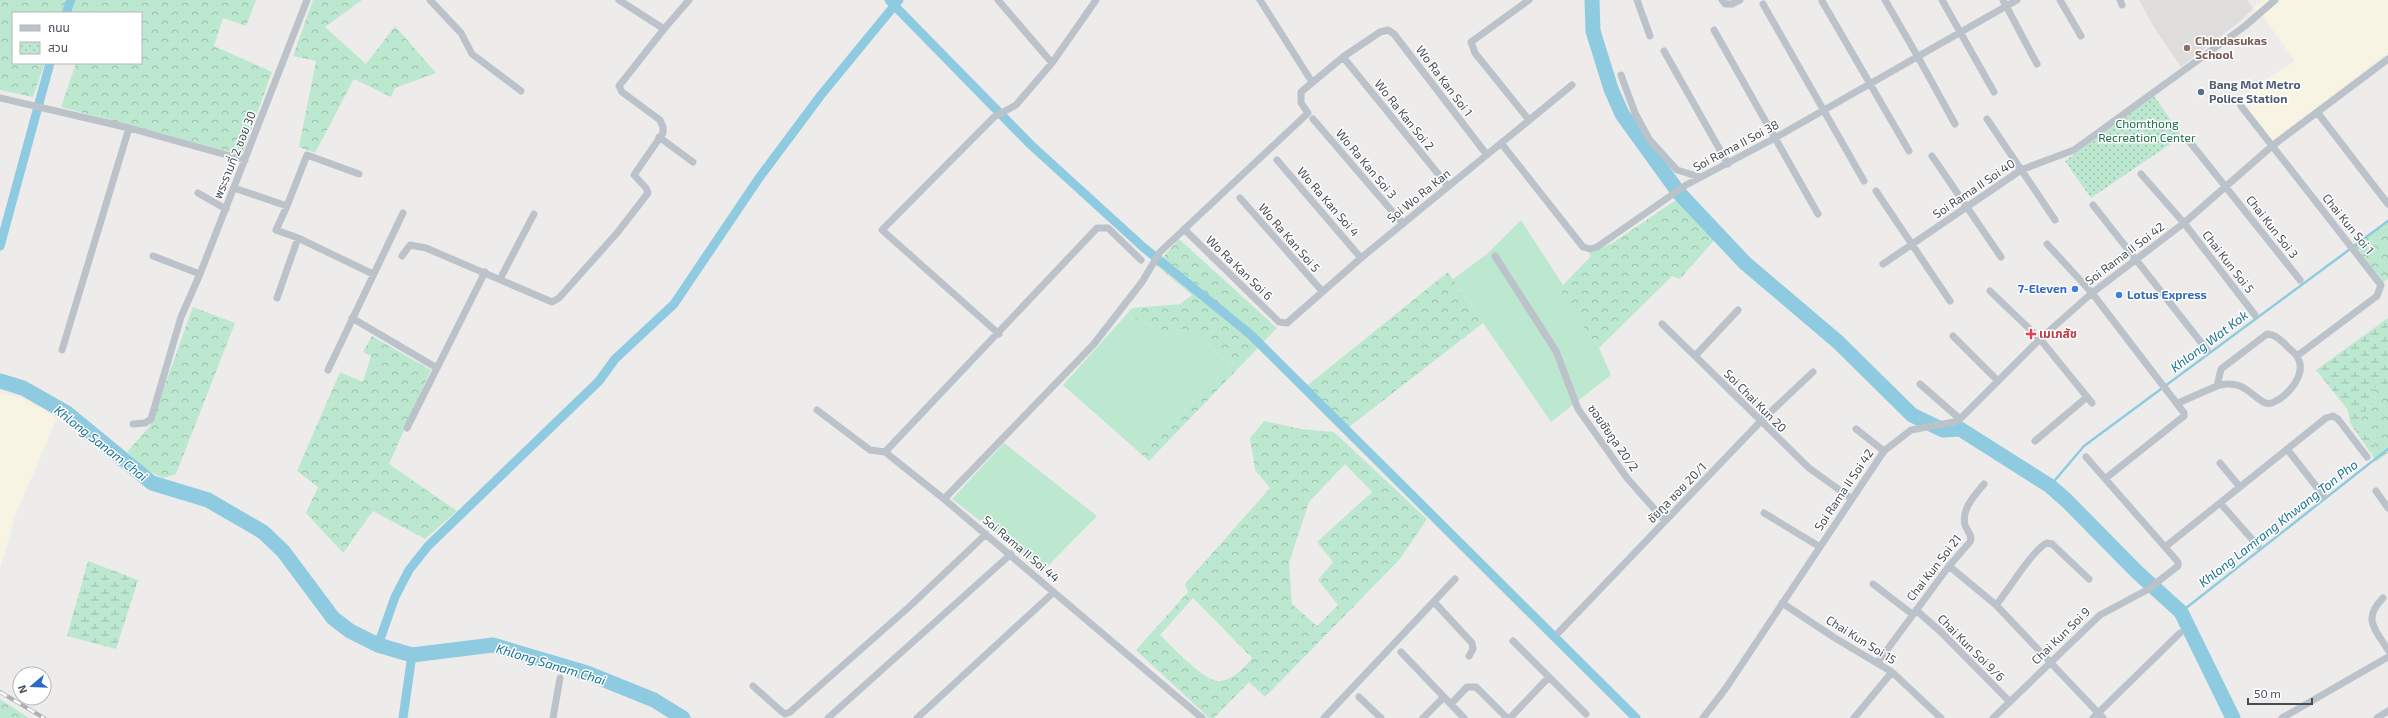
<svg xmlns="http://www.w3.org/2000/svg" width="2388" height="718" font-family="'Exo 2','Noto Sans Thai',sans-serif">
  <defs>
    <pattern id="forest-crowns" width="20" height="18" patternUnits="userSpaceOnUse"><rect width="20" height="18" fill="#bde8d0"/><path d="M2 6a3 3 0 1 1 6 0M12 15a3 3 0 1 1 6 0" fill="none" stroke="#9bbeac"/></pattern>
    <pattern id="wetland-marsh" width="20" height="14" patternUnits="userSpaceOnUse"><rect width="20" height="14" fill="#bde8d0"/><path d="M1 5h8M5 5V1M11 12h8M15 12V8" fill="none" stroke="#9bbeac"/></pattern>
    <pattern id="park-dots" width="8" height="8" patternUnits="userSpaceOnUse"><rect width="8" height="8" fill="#bde8d0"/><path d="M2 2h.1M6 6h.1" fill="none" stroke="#9bbeac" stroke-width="1.8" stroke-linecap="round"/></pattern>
  </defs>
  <rect width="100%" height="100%" fill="#eeebeb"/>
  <path fill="#f8f4e4" d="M2263,0H2388V53L2272,141L2237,99L2295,61L2262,15L2253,8Z
    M0,393L25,399L57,418L15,516L0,569Z"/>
  <path fill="#dfdcdc" d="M2139,0H2247L2253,8L2243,19L2181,67L2155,29Z"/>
  <path fill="#bde8d0" d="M1521,220L1563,285L1561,296L1599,348L1611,375L1551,422L1453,279L1487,254Z
    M1127,314L1162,332L1180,329L1194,332L1230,365L1141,454L1063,385Z
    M1004,443L1097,516L1044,570L952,499Z"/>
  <path fill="url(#forest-crowns)" fill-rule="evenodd" d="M0,0H67L62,13H13V63H45L33,97L0,90Z
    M75,0H256L246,26L223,18L214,46L272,72L242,155L61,107L76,63H141V13H70Z
    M313,0H362L325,27L366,64L395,26L436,73L395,88L391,97L354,79L315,153L299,147L316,61L293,56Z
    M1676,200L1718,236L1680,279L1672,276L1599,348L1561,296L1563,285L1591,256L1587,250L1611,244Z
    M2388,222V279L2383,282L2355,246Z
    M1179,239L1277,328L1149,461L1141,454L1230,365L1194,332L1180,329L1162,332L1127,314L1132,308L1180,304L1192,295L1156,265Z
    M1448,272L1483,323L1349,427L1304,388Z
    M193,307L235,323L176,474L163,478L147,470L127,452L150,426Z
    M372,336L431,370L389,464L457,511L425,539L373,511L343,553L306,513L318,487L297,471L340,372L363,382L371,356L363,352Z
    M2388,386V453L2376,462L2372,455L2375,443L2361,427L2360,418L2376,399L2373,388Z
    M1264,421L1301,429L1334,432L1427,519L1400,559L1265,697L1249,682L1214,718H1209L1136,650L1188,592L1185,584L1270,488L1255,470L1250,438ZM1345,464L1372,492L1317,542L1333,562L1318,580L1338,605L1317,626L1292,604L1289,563L1309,502ZM1193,598L1252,658C1244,668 1234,679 1221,681C1206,684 1172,646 1160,635Z
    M0,698V699L29,718H0Z"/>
  <path fill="url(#wetland-marsh)" d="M2388,318V386L2373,388L2376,399L2360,418L2361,427L2375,443L2372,455L2350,423L2348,410L2316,370Z
    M88,561L138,580L116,649L67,636Z"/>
  <path fill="url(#park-dots)" d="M2154,96L2182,136L2091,198L2065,161Z"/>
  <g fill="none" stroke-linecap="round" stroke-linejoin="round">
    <path stroke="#8ecbe0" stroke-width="2.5" d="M2050,486L2084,446L2388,221
      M2181,612L2388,449"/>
    <path stroke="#8ecbe0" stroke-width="9" d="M889,0L1031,145L1143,247L1251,335L1636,718
      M66,13L71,0
      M0,246L50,63
      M378,645L395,597L409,570L428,546L599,381L615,359L674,304L759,178L821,95L899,0
      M403,718L412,655"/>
    <path stroke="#8ecbe0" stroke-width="15" d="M1592,0L1593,31L1611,89L1622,114L1679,193L1745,263L1838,342L1912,415L1943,430L1960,429L2050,486L2066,500L2137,572L2181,612L2233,718
      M0,381L23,388L67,413L152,483L208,500L263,532L283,551L333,618L350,631L378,645L412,655L493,645L587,673L654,700L683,718"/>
    <path stroke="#bbc2c9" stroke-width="7" d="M430,0L461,33L472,54L521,91
      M998,0L1052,63
      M1260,0L1312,82
      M1637,0L1650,36
      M1722,0L1725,4H1732L1740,0
      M1885,0L1918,57L1955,124
      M1942,0L1994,92
      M2003,0L2037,64
      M2060,0L2081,36
      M2120,0L2122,5
      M1822,1L1909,151
      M1763,4L1864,181
      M664,29L689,0
      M1714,30L1818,214
      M1664,51L1728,164
      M1343,57L1448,186
      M1621,75L1635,113L1649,139L1677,170L1700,177
      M0,98L129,128L245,160
      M2241,106L2381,285L2377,296L2297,356
      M2317,112L2388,204
      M1313,119L1403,224
      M1987,119L2055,220
      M1529,120L1475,53L1471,42L1529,0
      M659,137L693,162
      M2189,141L2300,280
      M1501,143L1583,247L1590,249L1597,247L1686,185L1775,138L2017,0
      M1932,156L2001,257
      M1277,160L1361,258
      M2141,174L2184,223L2255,315
      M234,188L287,206L307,155L359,174
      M1876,191L1950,301
      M198,193L226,209
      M1240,198L1322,291
      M2093,205L2207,350
      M1184,229L1279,322L1287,323L1361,258L1572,85
      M298,238L373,274
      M2047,244L2092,293L2184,413V416L2106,478
      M153,256L200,274
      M402,256L410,245L426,248L552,302L559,298L617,233L648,193L646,188L634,175L663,133V127L660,120L622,92L619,86L664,29L619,0
      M1495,256L1556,351L1578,409L1627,478L1665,521
      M1883,264L2021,170L2074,150L2245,26L2275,0
      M500,279L534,214
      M1990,291L2040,339L2092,403
      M277,298L298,238L276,230L287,206
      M1738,310L1695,356L1809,468L1852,499
      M352,318L437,368
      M1662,324L1695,356
      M999,334L882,230L994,117L1016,105L1052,63L1096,0
      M1953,336L1998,381
      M62,350L129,128
      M328,370L403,213
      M1920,384L1960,419
      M2178,403L2217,386L2221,369L2267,334C2276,335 2279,339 2285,344C2288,348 2293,351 2296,355C2309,372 2289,395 2274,402C2258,411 2249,375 2217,386
      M817,410L870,450L885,452L944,499L1202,718
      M133,424L145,423L151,419L181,317L200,274L307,0
      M407,428L485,272
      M1856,429L1884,451
      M2035,441L2087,397
      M2287,449L2323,495
      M885,452L1097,228H1108L1141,260
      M2220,463L2240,487
      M2376,491L2388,508
      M944,499L1093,345L1142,282L1160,252L1308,113L1301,103V92L1343,57L1380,32L1388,30L1394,34L1487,155
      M2221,504L2258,546
      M1764,513L1820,547
      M2165,547L2326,418L2333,416L2338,419L2367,457
      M1949,566L1996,605L2103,718
      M1873,584L1912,614
      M2383,598C2362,619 2375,629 2388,650
      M1435,603L1472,643L1473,649L1469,656
      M1782,603L1835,638L1892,672L1941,718
      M1996,605C2008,591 2033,549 2047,543L2052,544L2089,579
      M1916,610L1941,632L2010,702
      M1559,632L1760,422L1813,372
      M1513,641L1586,714
      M1401,652L1464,718
      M1878,662L1949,566L1970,542C1973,535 1967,531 1965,525C1961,509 1975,495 1984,484
      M753,686L781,711L785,714L790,712L909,607L986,534
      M1359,697L1381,718
      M1451,704L1467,687H1476L1507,718
      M553,718L560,678
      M828,718L1011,554
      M917,718L1054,592
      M1324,718L1455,579
      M1423,718L1444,697
      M1510,718L1549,677
      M1703,718L1726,688L1884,451L1911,430L1954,422L1960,419L2040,339L2092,293L2184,223L2272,146L2388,59
      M1854,718L1892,672
      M1993,718L2100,615L2147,590L2178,566V562L2165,547L2086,457
      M2093,718L2180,633
      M2282,718L2388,657
      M2377,718L2388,711"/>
    <g stroke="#aeb0b5" stroke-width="4">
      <path id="rail" d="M0,692L44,718"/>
    </g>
    <use href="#rail" stroke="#fff" stroke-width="2.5" stroke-dasharray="8" stroke-linecap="butt"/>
  </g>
  <circle fill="#8d6e63" stroke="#fff" stroke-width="1.5" cx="2187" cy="48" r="4"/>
  <circle fill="#5c6f8a" stroke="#fff" stroke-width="1.5" cx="2201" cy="92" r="4"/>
  <g fill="#3f7fe0" stroke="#fff" stroke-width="1.5">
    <circle cx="2075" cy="289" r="4"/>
    <circle cx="2119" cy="295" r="4"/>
  </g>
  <path fill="#e0444e" stroke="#fff" stroke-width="1.5" d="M2029 328h4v4h4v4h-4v4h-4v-4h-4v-4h4z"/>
  <g text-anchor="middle" stroke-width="3" stroke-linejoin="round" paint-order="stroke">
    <g font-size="12" font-weight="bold" fill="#785e54" stroke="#fff" text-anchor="start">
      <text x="2195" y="45">Chindasukas<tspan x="2195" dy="14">School</tspan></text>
    </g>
    <g font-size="12" fill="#464d56" stroke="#fff">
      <text transform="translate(1444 81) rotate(53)" y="4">Wo Ra Kan Soi 1</text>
      <text transform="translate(1404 115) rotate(51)" y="4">Wo Ra Kan Soi 2</text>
      <text transform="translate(1736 146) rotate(-28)" y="4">Soi Rama II Soi 38</text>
      <text transform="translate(235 155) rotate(-68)" y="4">พระรามที่ 2 ซอย 30</text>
      <text transform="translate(1366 164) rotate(50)" y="4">Wo Ra Kan Soi 3</text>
      <text transform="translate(1974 189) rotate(-34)" y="4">Soi Rama II Soi 40</text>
      <text transform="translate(1419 196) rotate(-39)" y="4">Soi Wo Ra Kan</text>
      <text transform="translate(1328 202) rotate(49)" y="4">Wo Ra Kan Soi 4</text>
      <text transform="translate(2348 224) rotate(51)" y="4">Chai Kun Soi 1</text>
      <text transform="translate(2272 227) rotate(52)" y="4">Chai Kun Soi 3</text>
      <text transform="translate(1289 238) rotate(49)" y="4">Wo Ra Kan Soi 5</text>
      <text transform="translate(2125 254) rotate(-37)" y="4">Soi Rama II Soi 42</text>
      <text transform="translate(2228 262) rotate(52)" y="4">Chai Kun Soi 5</text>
      <text transform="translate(1239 268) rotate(44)" y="4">Wo Ra Kan Soi 6</text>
      <text transform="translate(1755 401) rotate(45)" y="4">Soi Chai Kun 20</text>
      <text transform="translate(1613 438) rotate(55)" y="4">ซอยชัยกูล 20/2</text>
      <text transform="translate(1844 490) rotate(-56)" y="4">Soi Rama II Soi 42</text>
      <text transform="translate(1677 493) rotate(-46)" y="4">ชัยกูล ซอย 20/1</text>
      <text transform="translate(1021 549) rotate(40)" y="4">Soi Rama II Soi 44</text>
      <text transform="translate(1934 568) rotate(-52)" y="4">Chai Kun Soi 21</text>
      <text transform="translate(2061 636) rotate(-44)" y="4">Chai Kun Soi 9</text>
      <text transform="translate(1861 640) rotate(32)" y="4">Chai Kun Soi 15</text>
      <text transform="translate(1971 648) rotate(45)" y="4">Chai Kun Soi 9/6</text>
    </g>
    <g font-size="12" font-weight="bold" fill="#4e5e75" stroke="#fff" text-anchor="start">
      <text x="2209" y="89">Bang Mot Metro<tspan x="2209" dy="14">Police Station</tspan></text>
    </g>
    <g font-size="12" fill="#206e4b" stroke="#fff">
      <text x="2147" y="128">Chomthong<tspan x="2147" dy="14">Recreation Center</tspan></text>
    </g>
    <g font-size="12" font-weight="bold" fill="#366cbe" stroke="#fff" text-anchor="end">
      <text x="2067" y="293">7-Eleven</text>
      <text x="2127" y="299" text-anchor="start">Lotus Express</text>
    </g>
    <g font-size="12" font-weight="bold" fill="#be3a42" stroke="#fff" text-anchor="start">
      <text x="2039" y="338">เมเภสัช</text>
    </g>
    <g font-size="13" font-style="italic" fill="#1b7494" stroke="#fff">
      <text transform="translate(2209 341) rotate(-37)" y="5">Khlong Wat Kok</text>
      <text transform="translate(101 443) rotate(38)" y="5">Khlong Sanam Chai</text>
      <text transform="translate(2278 523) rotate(-38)" y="5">Khlong Lamrang Khwang Ton Pho</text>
      <text transform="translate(551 664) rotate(17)" y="5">Khlong Sanam Chai</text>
    </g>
  </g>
  <rect x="12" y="12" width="130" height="52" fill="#ffffff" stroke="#b5b8bb"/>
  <rect x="20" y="25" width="20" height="6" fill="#bbc2c9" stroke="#b5b8bb"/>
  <text x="48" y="32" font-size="12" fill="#464d56">ถนน</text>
  <rect x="20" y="42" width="20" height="12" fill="url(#park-dots)" stroke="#b5b8bb"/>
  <text x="48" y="52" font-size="12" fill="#464d56">สวน</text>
  <g transform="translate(32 686) rotate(251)"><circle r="19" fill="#ffffff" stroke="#b5b8bb"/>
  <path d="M0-3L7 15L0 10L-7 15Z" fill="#2c68c7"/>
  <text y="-6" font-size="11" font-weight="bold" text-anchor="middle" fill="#464d56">N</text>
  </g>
  <path d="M2248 698v6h64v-6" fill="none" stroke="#464d56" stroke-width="2"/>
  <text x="2254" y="698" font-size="12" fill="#464d56" stroke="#ffffff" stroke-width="3" paint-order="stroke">50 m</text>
</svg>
